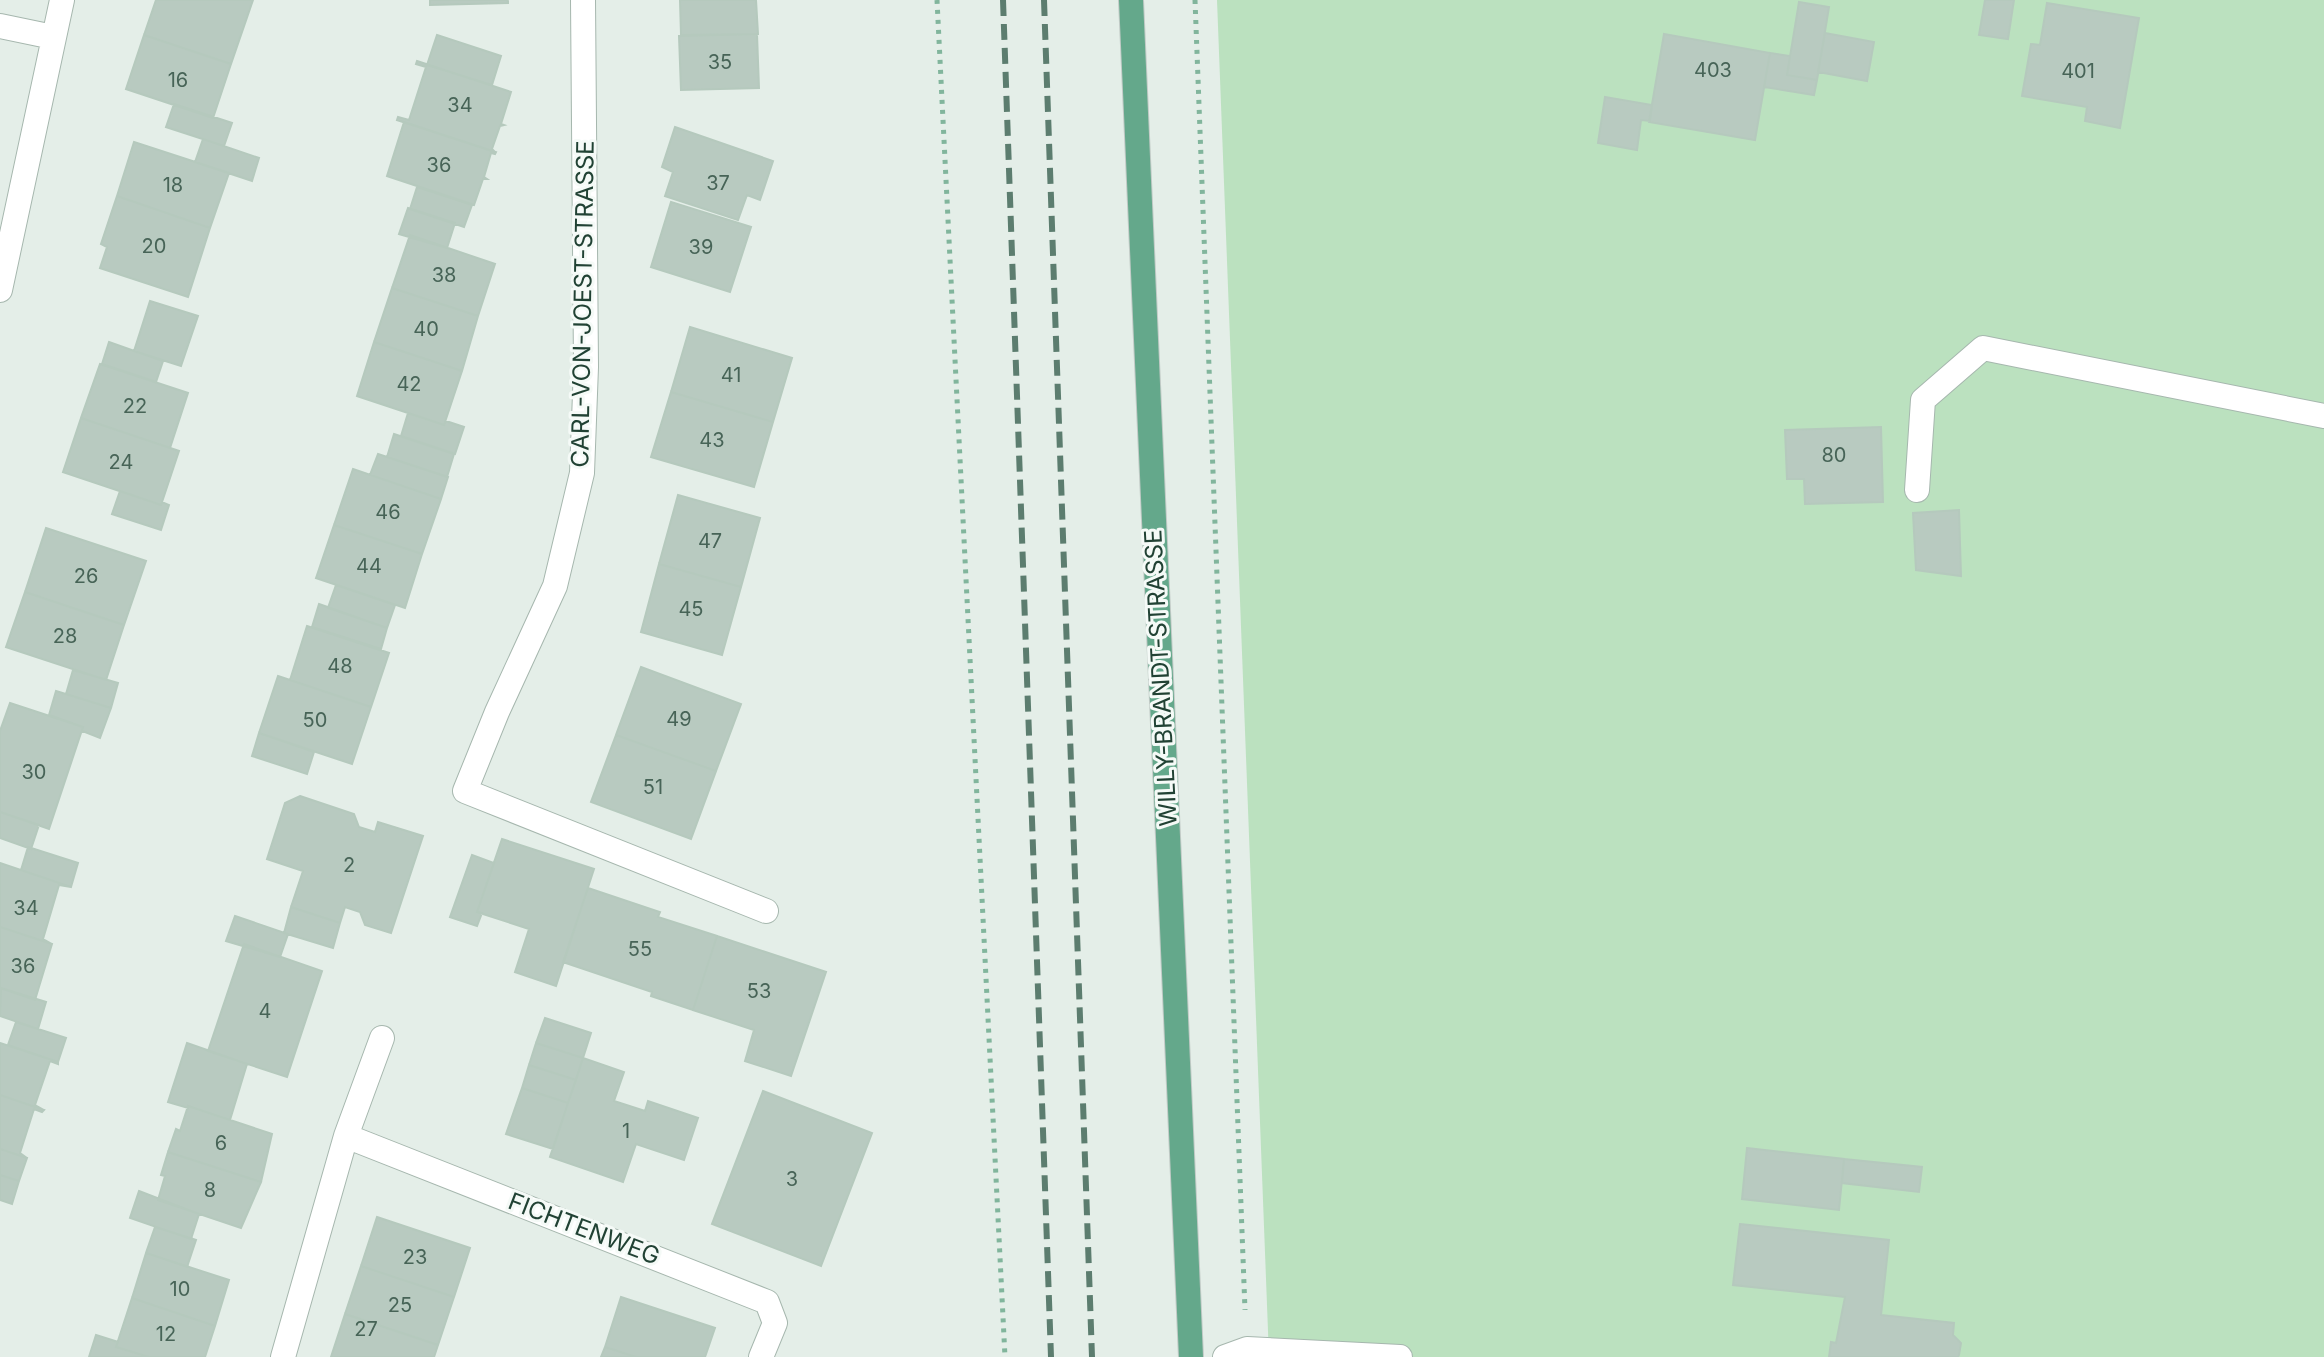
<svg xmlns="http://www.w3.org/2000/svg" width="2324" height="1357" font-family="Inter,sans-serif">
  <rect width="100%" height="100%" fill="#e4eee8"/>
  <path fill="#bbe1bf" d="M1217,0H2324V1357H1269Z"/>
  <path fill="#b8cac0" stroke="#b5c9bd" stroke-width="2" d="M156,0H253L231,64L144,35Z
    M430,0H506L508,1V3L430,5Z
    M680,0H756L758,34L681,35Z
    M1985,0H2014L2008,39L1979,35Z
    M1799,2L1829,7L1817,80L1787,75Z
    M2047,3L2139,18L2120,128L2085,121L2087,107L2022,96L2031,44L2040,45Z
    M1825,33L1874,42L1867,81L1818,72Z
    M757,34L759,88L681,90L679,36Z
    M1664,34L1770,53L1755,140L1649,122Z
    M144,35L231,64L213,118L126,89Z
    M437,35L501,56L492,85L427,65Z
    M1770,53L1790,56L1787,75L1817,80L1814,95L1764,87Z
    M417,61L511,92L501,124L504,125L500,126L492,149L495,152L397,120L398,117L409,120L426,67L416,64Z
    M1605,97L1652,105L1650,121L1641,120L1637,150L1598,143Z
    M174,104L232,123L224,146L166,127Z
    M404,122L496,152L495,154L491,153L484,177L487,179H483L474,205L387,176Z
    M675,127L773,161L760,200L747,195L738,220L665,196L673,172L662,167Z
    M203,139L259,158L252,181L195,162Z
    M134,142L229,173L210,228L117,196Z
    M417,187L472,205L464,227L410,209Z
    M117,196L210,228L188,297L100,268L107,247L101,244Z
    M671,202L751,227L730,292L651,267Z
    M408,208L455,223L447,248L399,234Z
    M410,235L495,264L478,316L392,288Z
    M392,288L478,316L462,371L374,342Z
    M150,301L198,316L181,366L134,351Z
    M690,327L792,358L773,422L671,392Z
    M109,342L163,361L156,382L102,364Z
    M374,342L462,371L444,425L357,396Z
    M100,364L188,393L170,448L81,418Z
    M671,392L773,422L754,487L651,457Z
    M408,413L444,425L446,421L464,427L455,454L401,436Z
    M81,418L179,451L161,505L63,472Z
    M1881,427L1883,502L1805,504L1804,479H1787L1785,430Z
    M394,434L454,454L447,477L387,457Z
    M378,454L448,477L441,499L370,475Z
    M353,469L441,499L422,554L334,525Z
    M120,491L161,505L162,502L169,505L161,530L112,514Z
    M678,495L760,518L741,587L659,564Z
    M1959,510L1961,576L1916,570L1913,513Z
    M334,525L422,554L405,608L316,578Z
    M46,528L146,561L124,625L25,592Z
    M659,564L741,587L722,655L641,632Z
    M336,585L395,605L387,628L328,608Z
    M25,592L124,625L106,680L6,647Z
    M319,604L387,628L381,649L312,627Z
    M307,626L389,653L371,707L290,680Z
    M641,667L741,704L716,771L616,735Z
    M73,670L118,683L111,708L66,694Z
    M278,676L371,707L352,764L259,733Z
    M56,691L111,708L100,738L82,731L83,727L49,715Z
    M10,703L83,727L49,829L0,812V731Z
    M259,733L314,752L307,774L252,756Z
    M616,735L716,771L691,839L591,802Z
    M300,796L354,814L359,827L375,832L378,822L423,836L391,933L365,925L360,912L345,907L340,923L291,907L303,871L267,859L285,803Z
    M0,812L39,825L31,849L0,838Z
    M502,839L594,869L556,986L515,972L529,929L477,912Z
    M28,847L78,863L71,887L21,870Z
    M472,855L494,863L477,912L482,913L477,926L450,917Z
    M0,863L71,887L59,885L43,939L52,944L0,927Z
    M588,888L660,912L658,917L717,936L693,1010L651,996L652,992L563,962Z
    M291,907L340,923L333,948L284,933Z
    M235,916L288,934L280,957L226,941Z
    M0,927L52,944L35,1000L0,988Z
    M717,936L826,972L791,1076L745,1061L754,1030L693,1010Z
    M244,944L322,971L287,1077L208,1051Z
    M1,988L46,1002L38,1029L0,1016Z
    M545,1018L591,1033L583,1058L536,1043Z
    M16,1022L66,1038L58,1062L8,1045Z
    M0,1043L58,1062V1064L50,1061L35,1105L44,1110L0,1095Z
    M187,1043L247,1064L230,1120L188,1106V1108L168,1102Z
    M536,1043L583,1058L576,1080L529,1065Z
    M583,1058L624,1072L614,1101L645,1111L648,1101L698,1118L684,1160L636,1144L623,1182L550,1157Z
    M529,1065L576,1080L568,1103L522,1088Z
    M522,1088L568,1103L553,1149L506,1134Z
    M763,1091L872,1133L821,1266L712,1224Z
    M0,1095L44,1110L42,1112L34,1109L20,1153L27,1158L0,1149Z
    M188,1106L272,1134L261,1182L168,1152L176,1129L180,1131Z
    M1747,1148L1844,1159L1839,1210L1742,1199Z
    M0,1149L27,1158L19,1181L0,1175Z
    M168,1152L261,1182L241,1228L158,1200L165,1176L161,1175Z
    M1844,1159L1922,1167L1919,1192L1842,1183Z
    M0,1175L19,1181L12,1204L0,1200Z
    M139,1191L199,1214L191,1239L130,1218Z
    M377,1217L470,1248L454,1297L361,1266Z
    M1740,1224L1889,1240L1881,1315L1954,1323L1953,1335L1961,1343L1959,1355L1958,1357H1829L1831,1342L1836,1343L1845,1297L1733,1285Z
    M155,1227L196,1240L187,1267L146,1253Z
    M146,1253L229,1280L215,1326L132,1298Z
    M361,1266L454,1297L438,1345L345,1314Z
    M621,1297L715,1328L705,1357H636L605,1347Z
    M132,1298L215,1326L205,1357H149L116,1347Z
    M345,1314L438,1345L434,1357H331Z
    M96,1335L118,1342L116,1347L149,1357H89Z
    M605,1347L636,1357H601Z"/>
  <g fill="none" stroke-linecap="round" stroke-linejoin="round">
    <g stroke="#a6b7ae" stroke-width="26">
      <path id="minor" d="M583,0L586,367L582,473L555,586L497,712L465,791L766,911
        M0,26L53,37
        M0,290L62,0
        M1917,490L1923,400L1983,348L2324,416
        M346,1136L767,1302L775,1323L761,1357
        M283,1357L346,1136L382,1038
        M1225,1357L1247,1349L1400,1357"/>
    </g>
    <g stroke="#c1cac6" stroke-width="26">
      <path id="major" d="M1131,0L1191,1357"/>
    </g>
    <path stroke="#81b59c" stroke-width="5" stroke-dasharray="4 6" stroke-linecap="butt" d="M937,0L1005,1357
      M1195,0L1245,1310"/>
    <use href="#minor" stroke="#fff" stroke-width="24"/>
    <use href="#major" stroke="#64a88b" stroke-width="24"/>
    <path stroke="#5c7d6f" stroke-width="6" stroke-dasharray="16 8" stroke-linecap="butt" d="M1003,0L1051,1357
      M1044,0L1092,1357"/>
  </g>
  <g text-anchor="middle" stroke-width="6" stroke-linejoin="round" paint-order="stroke">
    <g font-size="20" fill="#476457">
      <text x="720" y="69">35</text>
      <text x="1713" y="77">403</text>
      <text x="2078" y="78">401</text>
      <text x="178" y="87">16</text>
      <text x="460" y="112">34</text>
      <text x="439" y="172">36</text>
      <text x="718" y="190">37</text>
      <text x="173" y="192">18</text>
      <text x="154" y="253">20</text>
      <text x="701" y="254">39</text>
      <text x="444" y="282">38</text>
      <text x="426" y="336">40</text>
      <text x="731" y="382">41</text>
      <text x="409" y="391">42</text>
      <text x="135" y="413">22</text>
      <text x="712" y="447">43</text>
      <text x="1834" y="462">80</text>
      <text x="121" y="469">24</text>
      <text x="388" y="519">46</text>
      <text x="710" y="548">47</text>
      <text x="369" y="573">44</text>
      <text x="86" y="583">26</text>
      <text x="691" y="616">45</text>
      <text x="65" y="643">28</text>
      <text x="340" y="673">48</text>
      <text x="679" y="726">49</text>
      <text x="315" y="727">50</text>
      <text x="34" y="779">30</text>
      <text x="653" y="794">51</text>
      <text x="349" y="872">2</text>
      <text x="26" y="915">34</text>
      <text x="640" y="956">55</text>
      <text x="23" y="973">36</text>
      <text x="759" y="998">53</text>
      <text x="265" y="1018">4</text>
      <text x="626" y="1138">1</text>
      <text x="221" y="1150">6</text>
      <text x="792" y="1186">3</text>
      <text x="210" y="1197">8</text>
      <text x="415" y="1264">23</text>
      <text x="180" y="1296">10</text>
      <text x="400" y="1312">25</text>
      <text x="366" y="1336">27</text>
      <text x="166" y="1341">12</text>
    </g>
    <g font-size="24" fill="#214234" stroke="#f5faf7">
      <text transform="translate(583 304) rotate(-89)" y="8">CARL-VON-JOEST-STRASSE</text>
      <text transform="translate(1161 678) rotate(-93)" y="8">WILLY-BRANDT-STRASSE</text>
      <text transform="translate(584 1229) rotate(21)" y="8">FICHTENWEG</text>
    </g>
  </g>
</svg>
